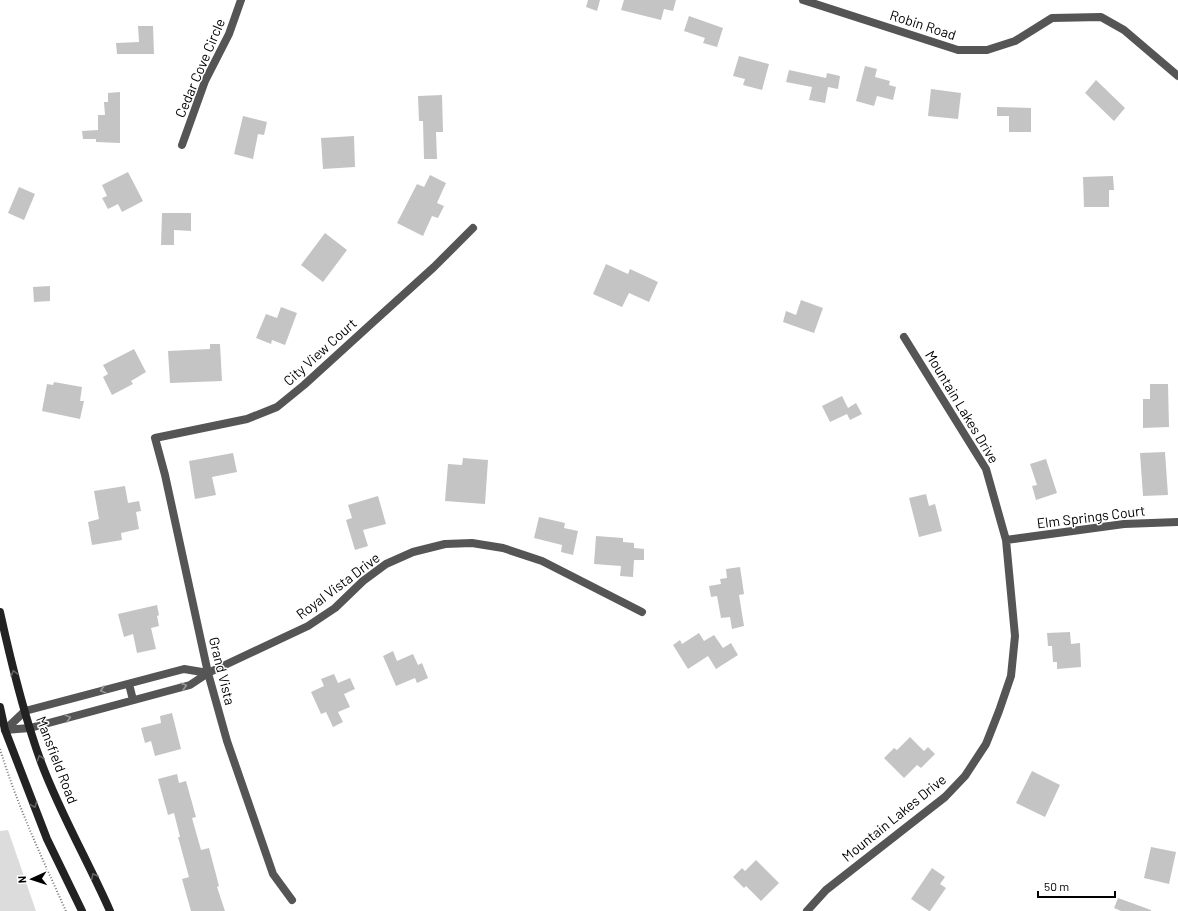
<svg xmlns="http://www.w3.org/2000/svg" width="1178" height="911" font-family="Barlow,sans-serif">
  <rect width="100%" height="100%" fill="#fff"/>
  <path fill="#dcdcdc" d="M8,830L36,911H0V831Z"/>
  <path fill="#c4c4c4" d="M588,0H600L597,11L586,7Z
    M624,0H676L673,11L664,9L661,20L621,10Z
    M689,16L723,28L717,47L703,43L705,38L684,31Z
    M138,26H153L154,54H117L116,43L139,42Z
    M739,56L769,64L762,90L743,85L745,79L733,76Z
    M865,66L877,69L875,77L890,81L889,85L896,87L893,100L877,96L874,106L856,101Z
    M789,70L826,78L827,73L840,76L838,89L828,87L825,103L809,100L812,87L786,82Z
    M1096,80L1125,108L1114,121L1085,93Z
    M931,89L961,93L958,119L928,116Z
    M120,92V143L96,142V139H83L82,131L98,130V115H105L104,102H108V93Z
    M442,95L443,132H436L437,159H424L423,121H419L418,96Z
    M997,107L1031,108V132H1009V116H997Z
    M243,116L267,122L264,135L258,134L253,159L234,154Z
    M354,136L355,167L323,169L321,138Z
    M128,172L143,201L122,212L118,204L108,209L102,198L107,196L102,185Z
    M430,175L446,183L437,203L444,206L438,218L432,216L423,236L397,223L417,184L424,187Z
    M1113,176L1114,190H1109V207H1084L1083,177Z
    M19,187L35,194L24,220L8,213Z
    M162,213H191V231L174,230V245H161Z
    M325,233L347,250L323,282L301,265Z
    M606,264L628,274L630,269L658,282L649,302L629,293L622,307L593,294Z
    M50,286V301L34,302L33,287Z
    M801,300L823,308L814,333L783,322L786,311L796,315Z
    M281,307L297,313L285,345L272,340L271,344L256,338L266,314L277,318Z
    M210,344H220L222,381L170,383L168,351L210,349Z
    M134,349L146,372L131,381L133,384L112,395L103,377L108,374L103,365Z
    M54,382L82,387L80,401H84L80,419L42,411L47,384L53,385Z
    M1150,384H1168L1169,427L1143,428V399H1150Z
    M842,396L848,408L856,403L862,414L850,420L847,414L830,422L822,406Z
    M1165,452L1168,495L1143,496L1140,453Z
    M233,453L237,472L212,477L216,495L195,499L189,461Z
    M463,458L488,460L485,504L445,501L448,464L462,465Z
    M1046,459L1057,493L1036,500L1032,486L1037,485L1030,464Z
    M125,486L128,503L139,501L141,511L136,512L139,529L121,533L122,540L92,545L88,522L99,519L94,491Z
    M926,494L929,506L935,504L942,531L919,537L909,498Z
    M378,496L386,524L363,530L368,546L355,550L346,520L352,518L348,505Z
    M539,517L565,523L564,528L578,531L573,555L561,552L562,545L534,538Z
    M596,536L623,538V542L634,543V548L644,549V560H634L633,577L620,576L621,566L594,564Z
    M740,567L744,594L739,595L744,626L732,629L730,617L721,618L717,596L711,597L709,586L721,584L720,579L727,578L726,569Z
    M157,605L159,615L157,616L159,626L151,628L156,649L137,653L133,634L124,637L118,614Z
    M1070,632L1071,644L1080,643L1081,667L1057,669V662H1053L1052,646H1048L1047,633Z
    M699,633L704,641L714,635L723,648L731,643L738,655L716,669L708,656L688,669L673,645L680,640L682,644Z
    M393,651L397,661L413,654L418,665L422,663L428,678L417,683L415,678L396,686L383,656Z
    M334,674L338,683L350,678L355,689L344,694L350,707L338,712L343,722L333,727L326,712L321,714L311,692L324,686L321,679Z
    M172,713L181,749L155,756L151,741L145,743L141,728L161,723L160,716Z
    M910,737L924,751L928,747L935,754L921,768L917,765L904,778L884,758L894,748L897,750Z
    M1032,771L1060,785L1045,817L1016,803Z
    M177,774L179,783L186,781L196,817L192,818L201,850L209,848L219,886L217,887L225,911H191L182,879L189,877L178,837H180L174,813L168,815L158,779Z
    M1151,847L1176,852L1169,884L1144,878Z
    M756,860L779,883L761,901L746,886L744,888L733,877L742,868L745,871Z
    M932,868L945,877L940,884L946,888L930,911H929L911,899Z
    M1118,898L1151,910V911H1121L1114,908Z"/>
  <g fill="none" stroke-linecap="round" stroke-linejoin="round">
    <path stroke="#777" stroke-width="2" stroke-dasharray="1 2" stroke-linecap="butt" d="M0,749C17,805 42,858 66,911"/>
    <path stroke="#555" stroke-width="8" d="M803,0L958,50H987L1015,41L1052,18L1101,17L1124,30L1178,76
      M182,145L205,81L229,34L241,0
      M1006,540L1124,524L1178,522
      M129,684L133,700
      M5,730L30,728L190,685L208,673L308,626L335,608L363,581L386,564L413,552L445,544L472,543L503,548L542,561L642,612
      M5,730L25,711L184,669L208,673
      M292,900L273,874L227,741L208,673L165,475L155,438L247,419L277,407L304,385L371,324L434,267L473,228
      M807,911L826,890L945,797L965,776L986,744L999,711L1011,676L1015,636L1006,540L986,469L904,337"/>
    <path stroke="#222" stroke-width="8" d="M0,612C11,662 23,713 41,762C60,813 88,861 110,911
      M0,707L5,730L47,839L82,911"/>
  </g>
  <defs><path id="oneway-chevron" d="M-2-3.5L2.5 0L-2 3.5" fill="none" stroke-width="1.6" stroke-linecap="round" stroke-linejoin="round"/></defs>
  <g stroke="#646464">
    <use href="#oneway-chevron" transform="translate(14 673) rotate(-105)"/>
    <use href="#oneway-chevron" transform="translate(40 758) rotate(-109)"/>
    <use href="#oneway-chevron" transform="translate(34 805) rotate(69)"/>
    <use href="#oneway-chevron" transform="translate(94 876) rotate(-116)"/>
  </g>
  <g stroke="#999">
    <use href="#oneway-chevron" transform="translate(184 686) rotate(-17)"/>
    <use href="#oneway-chevron" transform="translate(103 690) rotate(165)"/>
    <use href="#oneway-chevron" transform="translate(68 718) rotate(-15)"/>
  </g>
  <g text-anchor="middle" stroke-width="3" stroke-linejoin="round" paint-order="stroke">
    <g font-size="14" fill="#000" stroke="#fff">
      <text transform="translate(923 25) rotate(18)" y="5">Robin Road</text>
      <text transform="translate(200 68) rotate(-67)" y="5">Cedar Cove Circle</text>
      <text transform="translate(320 352) rotate(-42)" y="5">City View Court</text>
      <text transform="translate(962 407) rotate(59)" y="5">Mountain Lakes Drive</text>
      <text transform="translate(1091 517) rotate(-7)" y="5">Elm Springs Court</text>
      <text transform="translate(338 586) rotate(-37)" y="5">Royal Vista Drive</text>
      <text transform="translate(222 671) rotate(76)" y="5">Grand Vista</text>
      <text transform="translate(57 760) rotate(69)" y="5">Mansfield Road</text>
      <text transform="translate(894 818) rotate(-39)" y="5">Mountain Lakes Drive</text>
    </g>
  </g>
  <g transform="translate(32 879) rotate(267)" stroke="#ffffff" stroke-width="3" paint-order="stroke">
  <path d="M0-3L7 15L0 10L-7 15Z" fill="#000000"/>
  <text y="-6" font-size="11" font-weight="bold" text-anchor="middle" fill="#000000">N</text>
  </g>
  <path d="M1038 891v6h77v-6" fill="none" stroke="#000000" stroke-width="2"/>
  <text x="1044" y="891" font-size="12" fill="#000000" stroke="#ffffff" stroke-width="3" paint-order="stroke">50 m</text>
</svg>
